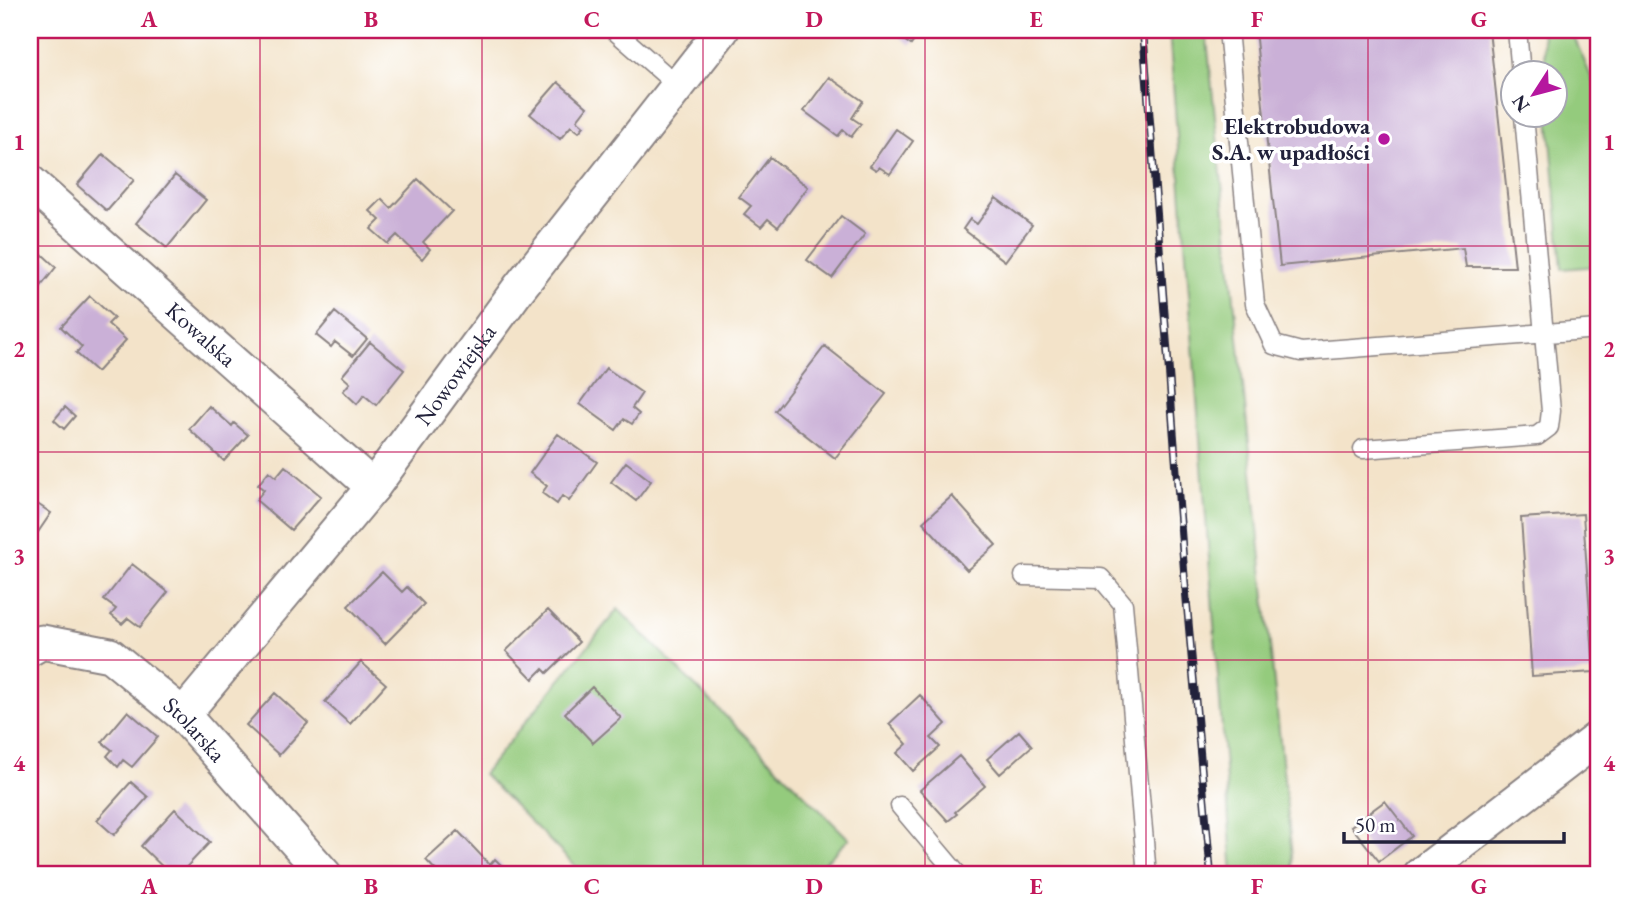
<svg xmlns="http://www.w3.org/2000/svg" width="1628" height="905" font-family="'EB Garamond',serif">
  <rect width="100%" height="100%" fill="#fff"/>
  <filter id="ink" filterUnits="userSpaceOnUse"><feTurbulence type="fractalNoise" baseFrequency=".0143" numOctaves="2"/><feDisplacementMap in="SourceGraphic" scale="14" xChannelSelector="R" yChannelSelector="G"/><feConvolveMatrix kernelMatrix="1 2 1 2 8 2 1 2 1" color-interpolation-filters="sRGB"/></filter>
  <filter id="wash" filterUnits="userSpaceOnUse"><feTurbulence type="fractalNoise" baseFrequency=".00686" numOctaves="4" result="noise"/><feDisplacementMap in="SourceGraphic" scale="28" xChannelSelector="R" yChannelSelector="G"/><feGaussianBlur stdDeviation="1.57" result="paint"/><feColorMatrix in="noise" values="0 0 0 0 0 0 0 0 0 0 0 0 0 0 0 0 0 1.4 0 .05"/><feComposite in="paint" operator="in"/></filter>
  <g filter="url(#wash)">
    <rect width="100%" height="100%" fill="#f3e3c9"/>
    <path fill="#94cb7d" stroke="#5b765c" stroke-width="2" d="M1169,30H1206L1294,875H1233Z
      M1542,30H1571L1598,93V266L1562,269L1549,116H1554V74L1546,73Z
      M618,609L849,839L812,875H584L483,774Z"/>
    <g id="blocks">
      <path fill="#cab0d7" d="M890,30H922L911,45Z
        M1255,30H1489L1515,267H1466L1463,248L1280,266Z
        M829,77L863,101L852,118L861,124L851,137L843,130L838,136L804,111Z
        M558,82L587,107L577,120L584,126L579,132L571,126L560,139L530,114Z
        M30,89L38,96L30,105Z
        M896,129L913,141L890,174L879,167L876,170L870,166Z
        M103,154L134,180L107,211L77,185Z
        M770,157L808,187L778,227L768,219L761,227L744,214L751,206L739,197Z
        M175,175L206,200L167,248L136,223Z
        M418,179L452,211L423,242L430,249L422,259L397,235L388,244L371,229L380,220L370,211L382,199L391,208Z
        M996,198L1032,225L1005,261L963,229L970,219L977,224Z
        M841,216L865,234L832,278L807,260Z
        M30,243L56,267L30,300Z
        M90,296L114,318L108,324L126,340L97,372L76,353L82,347L61,327Z
        M335,312L367,339L353,356L335,342L331,347L316,335Z
        M370,342L404,370L376,405L364,395L357,404L343,391L350,383L342,376Z
        M825,346L886,394L835,458L775,411Z
        M606,368L642,393L632,408L639,414L632,424L624,419L616,430L580,404Z
        M209,406L232,426L234,423L248,435L224,461L189,429Z
        M65,407L75,416L64,429L54,420Z
        M558,434L597,462L569,501L562,496L557,504L542,493L547,486L530,473Z
        M626,462L651,481L636,501L611,482Z
        M285,466L321,496L291,530L256,500L264,490L258,485L269,471L276,477Z
        M952,496L996,545L967,570L923,522Z
        M30,499L51,513L30,544Z
        M1583,514L1594,672L1532,676L1521,518Z
        M132,564L168,592L140,627L128,618L122,624L111,615L116,609L104,600Z
        M382,572L402,592L407,587L424,604L385,644L348,606Z
        M548,610L579,642L547,673L543,669L533,679L506,651Z
        M361,662L386,684L350,724L325,702Z
        M592,687L621,718L593,743L565,713Z
        M275,693L308,723L279,755L246,725Z
        M920,695L946,724L931,738L940,747L913,771L897,753L907,744L889,724Z
        M128,711L158,737L132,767L123,760L118,767L107,756L112,750L102,742Z
        M1019,731L1032,746L1000,774L987,759Z
        M959,756L985,786L955,812L957,814L948,821L920,790Z
        M131,782L148,797L114,835L97,820Z
        M1385,801L1412,836L1379,861L1351,826Z
        M175,809L210,842L179,875H171L141,846Z
        M458,831L490,865L495,859L504,868L496,875H440L426,860Z"/>
    </g>
  </g>
  <g filter="url(#ink)">
    <use href="#blocks" fill-opacity="0" stroke="#8a8282" stroke-width="2"/>
    <g fill="none" stroke-linecap="round" stroke-linejoin="round">
      <g stroke="#8a8282" stroke-width="21">
        <path id="service" d="M614,30L678,86
          M1228,30L1255,304L1274,345L1301,352L1598,329
          M1517,30L1521,74
          M1363,449L1537,436L1549,427L1551,411L1524,116
          M1024,576L1101,578L1123,604L1147,875
          M900,806L958,875"/>
      </g>
      <g stroke="#8a8282" stroke-width="37">
        <g id="minor">
          <path id="s1" d="M30,182L373,487"/>
          <path id="s2" d="M30,649L42,642L110,655L183,715L325,875"/>
          <path id="s3" d="M183,715L373,487L519,288L722,30"/>
          <path d="M1420,875L1598,738"/>
        </g>
      </g>
      <use href="#service" stroke="#fff" stroke-width="18"/>
      <use href="#minor" stroke="#fff" stroke-width="33"/>
      <g stroke="#22223b" stroke-width="8">
        <path id="rail" d="M1143,30L1185,583L1211,875"/>
      </g>
      <use href="#rail" stroke="#fff" stroke-width="5" stroke-dasharray="16" stroke-linecap="butt"/>
    </g>
  </g>
  <path fill="none" stroke="#c2185b" stroke-width="2" stroke-opacity="0.55" d="M260,30V875M482,30V875M703,30V875M925,30V875M1146,30V875M1368,30V875M30,246H1598M30,452H1598M30,660H1598"/>
  <circle fill="#b5179e" stroke="#fff" stroke-width="2.5" cx="1384" cy="139" r="7"/>
  <g text-anchor="middle" stroke-width="7" stroke-linejoin="round" paint-order="stroke">
    <g font-size="23" font-weight="bold" fill="#22223b" stroke="#fff" text-anchor="end">
      <text x="1370" y="134">Elektrobudowa<tspan x="1370" dy="26">S.A. w upadłości</tspan></text>
    </g>
    <g font-size="23" fill="#22223b" stroke="#fff">
      <text dy="8" stroke="none"><textPath href="#s1" startOffset="229">Kowalska</textPath></text>
      <text dy="8" stroke="none"><textPath href="#s3" startOffset="436">Nowowiejska</textPath></text>
      <text dy="8" stroke="none"><textPath href="#s2" startOffset="196">Stolarska</textPath></text>
    </g>
  </g>
  <rect width="1628" height="905" fill="none" stroke="#fff" stroke-width="77"/>
  <g transform="translate(1534 94) rotate(234)"><circle r="33" fill="#ffffff" stroke="#a7a7b1" stroke-width="2"/>
  <path d="M0-5L12 26L0 18L-12 26Z" fill="#b5179e"/>
  <text y="-10" font-size="19" font-weight="bold" text-anchor="middle" fill="#22223b">N</text>
  </g>
  <path d="M1344 832v10h220v-10" fill="none" stroke="#22223b" stroke-width="3.5"/>
  <text x="1355" y="832" font-size="21" fill="#22223b" stroke="#ffffff" stroke-width="5" paint-order="stroke">50 m</text>
  <rect x="38" y="38" width="1552" height="828" fill="none" stroke="#c2185b" stroke-width="2.5"/>
  <g font-size="23" text-anchor="middle" font-weight="bold" fill="#c2185b">
    <text x="149" y="27">A</text>
    <text x="371" y="27">B</text>
    <text x="592" y="27">C</text>
    <text x="814" y="27">D</text>
    <text x="1036" y="27">E</text>
    <text x="1257" y="27">F</text>
    <text x="1479" y="27">G</text>
    <text x="19" y="150">1</text>
    <text x="1609" y="150">1</text>
    <text x="19" y="357">2</text>
    <text x="1609" y="357">2</text>
    <text x="19" y="564">3</text>
    <text x="1609" y="564">3</text>
    <text x="19" y="771">4</text>
    <text x="1609" y="771">4</text>
    <text x="149" y="894">A</text>
    <text x="371" y="894">B</text>
    <text x="592" y="894">C</text>
    <text x="814" y="894">D</text>
    <text x="1036" y="894">E</text>
    <text x="1257" y="894">F</text>
    <text x="1479" y="894">G</text>
  </g>
</svg>
